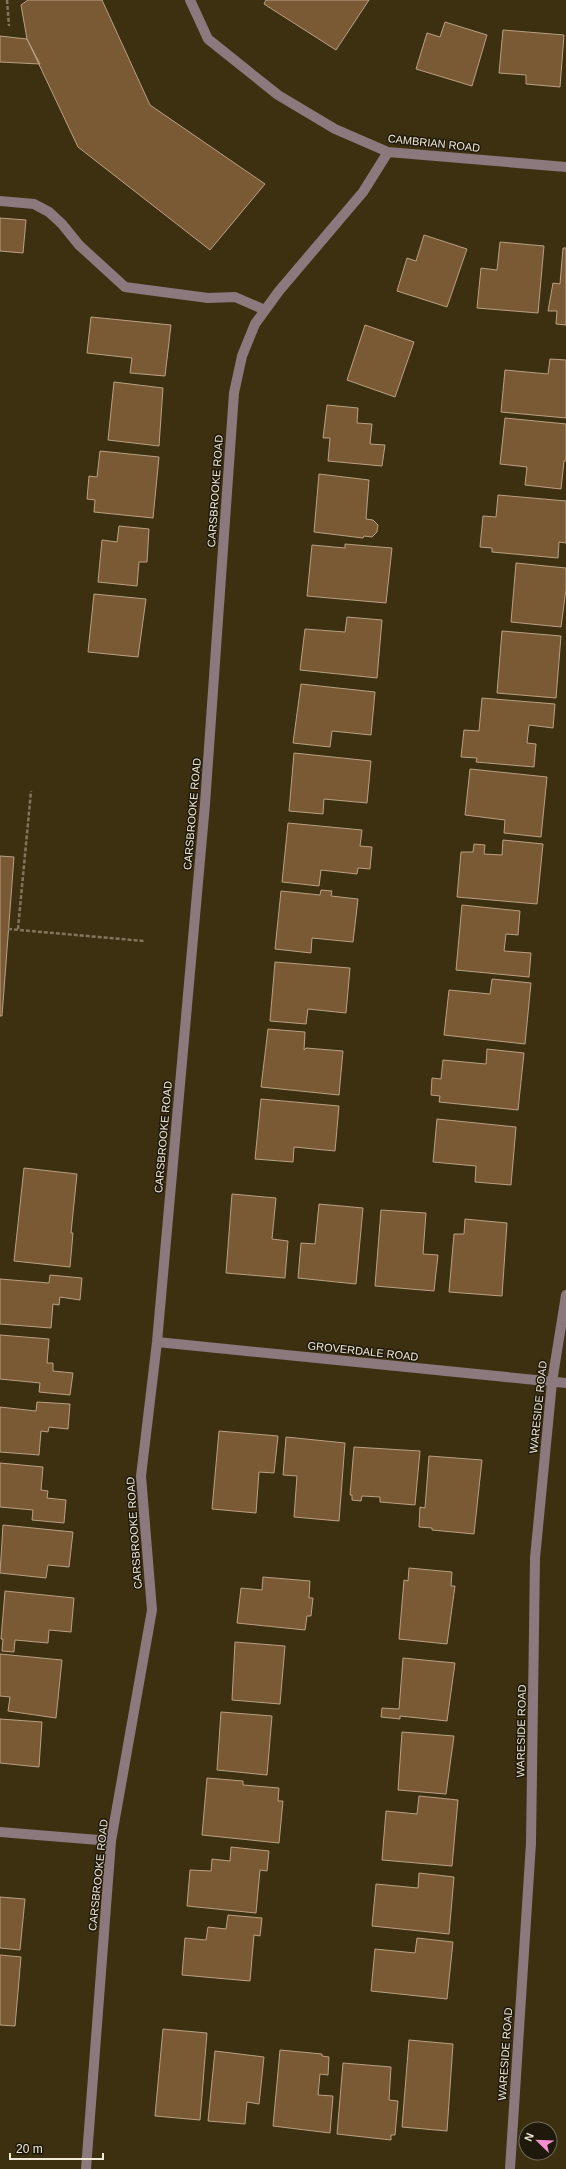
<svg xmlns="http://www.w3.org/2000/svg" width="566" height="2169" font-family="Arial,sans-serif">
  <rect width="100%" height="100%" fill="#3d3011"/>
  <path fill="#7a5a35" stroke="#baa084" d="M28,0H102L150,105L265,184L210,250L78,147L27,39L21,5Z
    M266,0H369L336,50L264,4Z
    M445,22L487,35L472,86L416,69L427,33L440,37Z
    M503,30L564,35L560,87L526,84V75L499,73Z
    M0,36L27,39L40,64L0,62Z
    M0,218L26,220L23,253L0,251Z
    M424,235L467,249L447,307L397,291L407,258L416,261Z
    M500,242L544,246L538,313L477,308L481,268L497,270Z
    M563,248H566V325L556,324L557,311H548L553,283L560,284Z
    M91,317L171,325L165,376L130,373L132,358L87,353Z
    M365,325L414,342L395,397L347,380Z
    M550,359L566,360V418L501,412L505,370L548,374Z
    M114,382L163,388L159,446L108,440Z
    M327,405L358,408L357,423L372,424L370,444L385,445L382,466L328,461L330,438H323Z
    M505,418L566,424V461H564L561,489L525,485L527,467L500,464Z
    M100,451L159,457L153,518L94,512L95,500L87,499L89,476L97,477Z
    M319,474L369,480L366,519L373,520L378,525L377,532L372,537L364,536L363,538L314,532Z
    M498,495L566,501V543L559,542L558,558L492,552V548L480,547L483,516L496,517Z
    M119,526L149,529L147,562H139L137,586L98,582L102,540L117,542Z
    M345,544L392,548L386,603L307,596L312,545L345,548Z
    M516,563L566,568V589L561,627L511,622Z
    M94,594L146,599L138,657L88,652Z
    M347,617L382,620L377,678L300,670L305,629L345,632Z
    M502,631L561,636L556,698L497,693Z
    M301,684L375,692L371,735L332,731L330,747L293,743Z
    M482,698L555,704L553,728L529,725L527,743L536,744L534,767L476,762L477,758L461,757L464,730L479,731Z
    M294,753L371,761L367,803L324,799L323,814L289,811Z
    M470,769L547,777L541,837L504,833L505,820L465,815Z
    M288,823L362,830L360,846L372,847L370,869L358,868L357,874L321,870L319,886L282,882Z
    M503,840L543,844L537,904L457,897L461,852H473L474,844L485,845L484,854L502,855Z
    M0,856L14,857L2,1016H0Z
    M321,890L332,891L331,896L358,899L353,942L312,938L311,953L275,949L281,891L320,895Z
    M462,905L520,911L518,935L506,934L504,951L531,953L529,977L456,970Z
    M275,962L350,968L346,1013L308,1009L306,1024L270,1021Z
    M492,979L531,983L525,1044L444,1035L449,990L490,994Z
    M268,1029L305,1032L304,1050L306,1048L343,1051L339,1095L261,1087Z
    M487,1049L524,1053L518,1110L439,1102L440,1096L431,1095L432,1078L441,1079L443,1060L486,1064Z
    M261,1099L339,1106L335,1151L294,1147L293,1162L255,1159Z
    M437,1119L516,1127L511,1185L475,1182L476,1166L433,1162Z
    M24,1168L77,1174L71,1233H73L70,1267L14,1261Z
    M232,1194L276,1198L272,1239L288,1241L285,1278L226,1273Z
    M319,1204L363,1208L356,1284L298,1278L301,1243L315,1244Z
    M381,1210L426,1213L423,1254L438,1255L434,1291L375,1286Z
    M465,1219L507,1223L502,1296L449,1292L454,1234H464Z
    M50,1275L82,1278L80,1300L60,1297L59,1305L53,1304L51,1328L0,1324V1279L49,1283Z
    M0,1335L49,1339L47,1363H53V1371L73,1373L70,1395L39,1392L40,1383L0,1379Z
    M37,1402L70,1404L68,1429L49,1427L48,1432L41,1431L39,1455L0,1452V1407L36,1411Z
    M219,1431L278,1436L274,1473L259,1472L256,1513L212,1509Z
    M286,1437L345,1443L339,1521L294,1517L297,1476L283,1475Z
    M354,1447L420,1451L415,1505L380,1502V1497L362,1496L361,1501L352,1500V1495H350Z
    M429,1456L482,1460L474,1534L432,1530V1528L419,1527L420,1507L425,1508Z
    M0,1463L43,1467L41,1490L48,1491L47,1498L66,1500L64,1523L32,1520L33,1510L0,1507Z
    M3,1525L73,1532L69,1567L48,1565L46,1578L0,1573Z
    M409,1568L452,1572L451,1586H455L447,1644L399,1639L404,1580L408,1581Z
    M263,1577L310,1581L309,1598H313L311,1616H307L305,1630L237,1623L241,1588L262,1590Z
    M5,1591L74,1598L71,1632L49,1630L48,1643L15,1640L14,1652L2,1651L3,1639H1Z
    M235,1642L285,1646L280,1704L232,1700Z
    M0,1654L62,1660L56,1718L8,1711L10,1697L0,1696Z
    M403,1658L455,1663L447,1721L400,1716V1719L381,1717L382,1708L399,1709Z
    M221,1712L272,1716L267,1775L217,1770Z
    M0,1719L42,1722L39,1767L0,1763Z
    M402,1732L454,1736L446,1794L398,1790Z
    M207,1778L243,1781V1785L279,1788L278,1801H283L279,1843L202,1835Z
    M419,1796L458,1800L452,1866L382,1860L386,1811L417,1814Z
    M231,1847L269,1851L267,1871L260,1870L256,1913L187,1906L190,1870L211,1871L212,1859L230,1861Z
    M419,1873L454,1877L449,1934L372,1926L376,1884L418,1888Z
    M0,1897L25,1899L20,1950L0,1948Z
    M228,1915L262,1918L260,1936L254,1935L250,1981L182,1975L185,1938L206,1940L208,1927L226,1929Z
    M417,1938L453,1942L447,1999L371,1991L375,1949L415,1953Z
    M0,1955L21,1957L15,2026L0,2025Z
    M163,2029L207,2033L200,2120L155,2116Z
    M409,2040L453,2044L447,2131L402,2127Z
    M280,2050L322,2054V2056L329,2057L328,2075L320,2074L318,2095L333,2096L330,2133L273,2126Z
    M215,2051L264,2057L259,2104L247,2102L245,2124L208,2121Z
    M343,2063L391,2067L389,2100L398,2101L395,2135H391V2140L337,2134Z"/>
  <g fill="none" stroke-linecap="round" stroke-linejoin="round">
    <path stroke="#81765d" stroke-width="2.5" stroke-dasharray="4 2" stroke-linecap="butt" d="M7,0L9,26
      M8,929L144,941
      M18,929L31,791"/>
    <path stroke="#8b797d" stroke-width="10" d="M190,0L208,39L278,95L335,129L388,152L566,167
      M0,201L34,204L49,212L62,224L79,245L125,287L208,298L235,297L265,310
      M157,1342L566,1383
      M0,1832L111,1841
      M86,2169L111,1841L152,1610L141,1476L157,1342L205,804L234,393L242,356L255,324L279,291L363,192L388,152
      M510,2169L531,1843L535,1558L552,1382L566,1295"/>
  </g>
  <g text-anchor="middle" stroke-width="3" stroke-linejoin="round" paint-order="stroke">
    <g font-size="11" fill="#f1e9d8" stroke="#1f190c">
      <text transform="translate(434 143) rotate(6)" y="4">CAMBRIAN ROAD</text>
      <text transform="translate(215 491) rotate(-86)" y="4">CARSBROOKE ROAD</text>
      <text transform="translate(192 814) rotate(-85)" y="4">CARSBROOKE ROAD</text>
      <text transform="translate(163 1137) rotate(-85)" y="4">CARSBROOKE ROAD</text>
      <text transform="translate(363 1351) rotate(6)" y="4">GROVERDALE ROAD</text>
      <text transform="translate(538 1407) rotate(-84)" y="4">WARESIDE ROAD</text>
      <text transform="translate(134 1533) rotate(-94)" y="4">CARSBROOKE ROAD</text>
      <text transform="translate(521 1731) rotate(-89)" y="4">WARESIDE ROAD</text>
      <text transform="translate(98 1875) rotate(-84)" y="4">CARSBROOKE ROAD</text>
      <text transform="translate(505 2054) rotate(-86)" y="4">WARESIDE ROAD</text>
    </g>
  </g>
  <g transform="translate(538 2141) rotate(293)"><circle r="19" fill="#1f190c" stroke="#736c5e"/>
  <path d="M0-3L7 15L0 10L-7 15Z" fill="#f690d0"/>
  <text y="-6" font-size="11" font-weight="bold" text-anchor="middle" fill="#f1e9d8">N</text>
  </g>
  <path d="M10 2153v6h93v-6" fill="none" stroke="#f1e9d8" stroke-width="2"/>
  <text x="16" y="2153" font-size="12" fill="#f1e9d8" stroke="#1f190c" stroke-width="3" paint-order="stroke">20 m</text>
</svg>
